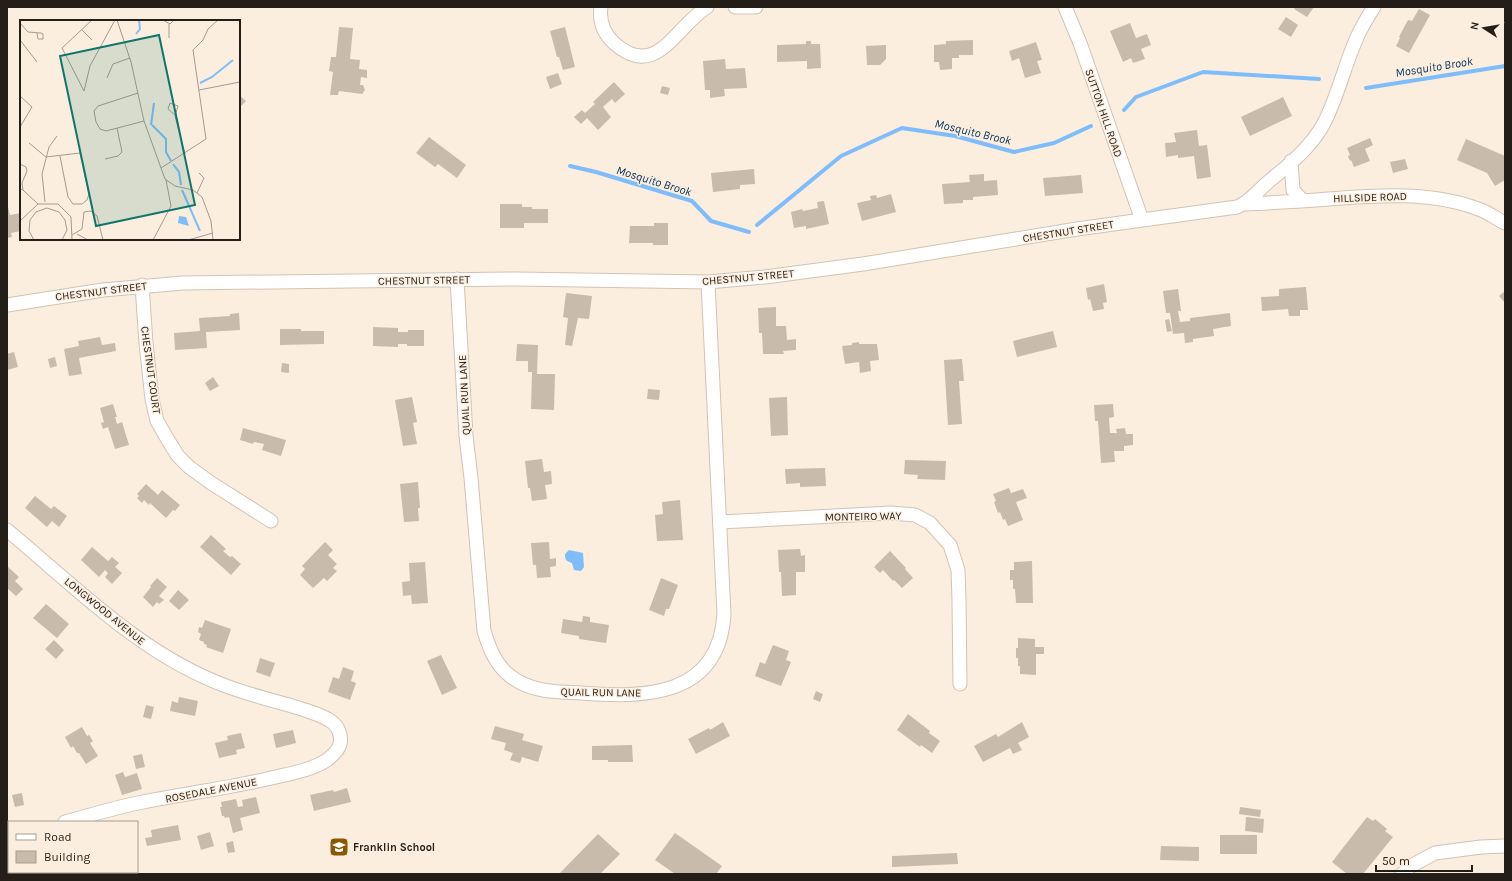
<svg xmlns="http://www.w3.org/2000/svg" width="1512" height="881" font-family="Karla,sans-serif">
  <rect width="100%" height="100%" fill="#fceede"/>
  <path fill="#7fbdfa" d="M569,550L583,553L584,567L581,571L574,570L572,563C566,561 565,560 565,554Z"/>
  <g fill="none" stroke-linecap="round" stroke-linejoin="round">
    <path stroke="#7fbdfa" stroke-width="4" d="M1366,88L1505,66
      M1124,110L1136,97L1203,72L1319,79
      M570,166L596,172L692,201L711,221L749,232
      M757,225L841,156L902,128L955,136L1014,152L1054,143L1091,126"/>
  </g>
  <path fill="#c9bbac" d="M1296,7H1314L1307,17L1294,9Z
    M1419,9L1430,15L1409,53L1396,46L1400,38L1399,37L1408,20L1412,21Z
    M1286,17L1298,25L1291,37L1278,29Z
    M1130,23L1136,38L1147,34L1151,45L1141,49L1145,59L1133,63L1131,58L1123,62L1110,31Z
    M339,27L353,28L350,59L360,60L359,69L367,70V78L361,77L360,85H363L365,90L362,94L339,91L338,95H330L333,72L329,71L331,57H336Z
    M565,27L575,67L563,70L559,57H557L550,31Z
    M973,40V55H959V58H952V69L940,70L939,62H934V45L946,44V41Z
    M806,41H811V44H820L821,68L807,69V61L777,62V45L806,44Z
    M1036,42L1042,60L1037,61L1041,73L1025,78L1019,58L1012,61L1009,51Z
    M886,45V59L880,65H867L866,46Z
    M725,59L726,69L745,68L747,88L724,89L725,96L710,98V90H705L703,61Z
    M558,73L562,84L550,89L546,77Z
    M614,82L625,94L615,103L612,99L603,107L611,117L598,130L587,118L581,124L574,117L582,110L585,113L595,104L593,102Z
    M662,86L670,88L668,95L660,93Z
    M239,95L246,101L239,108Z
    M1283,97L1292,116L1250,136L1241,117Z
    M1197,130L1199,146L1207,145L1211,177L1197,179L1194,156L1178,158V155L1166,157L1165,143L1176,142L1174,133Z
    M429,137L466,165L457,178L438,164L435,167L416,153Z
    M1370,138L1373,145L1365,149L1370,161L1354,167L1351,160L1350,161L1348,156L1350,155L1347,148Z
    M1466,139L1505,156V180L1495,186L1487,173L1457,160Z
    M1405,159L1408,169L1393,173L1390,162Z
    M754,169L755,184L740,185V189L713,192L711,173Z
    M984,174V181L997,180L998,195L973,197V200H963V203L944,204L942,184L970,182L969,175Z
    M1081,175L1083,193L1045,196L1043,178Z
    M891,194L896,212L862,221L857,203L871,200L870,196L876,195L877,198Z
    M824,201L829,224L806,229V226L794,228L791,212L802,209L803,211L818,208L817,202Z
    M7,203L10,215L21,213V231L11,233L12,237L7,238Z
    M500,204H522V207H532V209H548V223H524V228H500Z
    M654,223H668V245H653V243H629L630,226H654Z
    M1104,284L1107,302L1103,303L1104,309L1093,311L1090,299L1088,300L1086,288Z
    M1306,287L1308,310H1300V316H1289L1288,309L1262,311L1261,297L1279,296V289Z
    M1178,289L1181,311H1178L1180,322L1190,321V318L1230,313L1231,326L1213,329L1214,336L1193,339V342L1185,343L1184,333L1173,334L1170,313H1166L1163,291Z
    M1505,291V303L1499,296Z
    M566,293L592,296L589,319L578,318L572,346L565,345L568,318L563,317Z
    M776,307V326H786L787,340L796,339V350L783,351L784,354H763L762,333H759L758,308Z
    M239,313L240,330L206,332L207,348L175,350L174,333L200,331L199,318L230,316V314Z
    M1169,319L1172,331L1167,332L1165,320Z
    M373,327L398,328V332H408V330H424V346H407V344H398V347L373,346Z
    M280,329H301V331H324V344L280,345Z
    M1053,331L1057,347L1017,357L1013,341Z
    M100,337L102,345L115,343L116,351L79,358L82,374L69,376L64,349L79,346L78,341Z
    M859,342V344H877L879,360L870,361L871,371L860,373L859,362L845,364L842,346L852,345V343Z
    M517,344L538,345L537,374H555L554,410L531,409L532,372H528V361H516Z
    M14,352L18,367L7,370V354Z
    M55,357L57,366L50,368L48,359Z
    M962,359L964,381H959L962,424L948,425L944,360Z
    M282,363L289,364V373L281,372Z
    M213,377L219,386L210,391L205,383Z
    M648,389L660,390L659,400L647,399Z
    M412,397L417,422L413,423L417,444L403,446L395,400Z
    M787,397L788,435L771,436L769,398Z
    M113,404L117,417H115L117,424L122,422L129,445L115,449L108,427L103,429L101,423L104,422L100,408Z
    M1113,404L1114,417L1109,418L1110,433H1117L1116,429L1125,428L1126,434H1133V445L1124,446V451H1114L1115,462L1101,463L1098,421H1095L1094,405Z
    M243,428L286,440L281,456L262,450L264,444L254,442L253,444L240,440Z
    M542,459L544,472L551,471L552,484L545,485L547,499L532,501L530,488H528L525,461Z
    M905,460L946,461L945,480L917,479L918,475L904,474Z
    M825,468L826,486L800,487V483L786,484L785,469Z
    M418,482L420,508H418L419,521L404,522L400,484Z
    M146,484L158,495L162,490L180,505L175,511L173,510L166,518L150,503L149,505L144,500L142,503L137,498L139,496L137,494Z
    M1009,488L1011,493L1023,489L1027,498L1016,502L1023,520L1008,526L1005,519L1003,520L1000,512L998,513L994,502L996,501L993,494Z
    M35,496L51,509L54,506L67,516L59,527L52,521L47,527L25,508Z
    M680,500L683,540L657,541L655,515L663,514L662,502Z
    M211,535L226,549L223,551L230,557L232,556L241,564L231,575L200,547Z
    M325,542L333,550L328,555L337,564L333,568L337,571L327,581L324,578L313,588L300,575L305,569L302,566Z
    M549,542L550,559L556,558V566L550,567L551,577L537,578L536,565H533L531,543Z
    M92,547L108,561L112,557L119,563L115,567L122,573L112,584L105,577L108,573L105,570L99,577L81,560Z
    M800,549L801,556L805,555V572H796V595L782,596L781,572H779L778,550Z
    M890,551L906,568L905,569L913,578L902,588L894,580L893,581L883,570L880,573L874,567Z
    M1032,561L1033,603H1016L1015,589H1013V580H1010V570H1014V562Z
    M425,562L428,603L412,604L411,595L403,596L402,582L410,581L409,563Z
    M7,566L19,577L15,581L23,589L16,596L7,588Z
    M157,578L167,587L159,596L164,600L159,604L157,602L153,607L143,597L151,587L150,586Z
    M661,578L678,585L669,609H666L664,616L649,610Z
    M178,590L189,600L179,610L169,601Z
    M46,604L69,624L57,638L33,618Z
    M583,616L590,617V622L609,625L606,643L579,639V636L561,633L563,619L582,622Z
    M205,620L231,629L223,653L206,647L207,645L204,644V642L199,640L201,634L198,632L199,627L202,628Z
    M1018,638L1035,639V647H1044V654H1036V675L1020,674V666H1018V658H1016V648H1018Z
    M54,640L64,650L56,659L45,649Z
    M773,645L789,651L786,660L791,662L781,686L755,676L760,662L765,664Z
    M441,655L457,688L442,695L427,661Z
    M260,658L275,663L270,677L256,672Z
    M343,667L354,671L351,681L356,683L350,700L328,692L333,677L339,679Z
    M816,691L823,694L820,702L813,699Z
    M179,697L198,701L195,716L170,711L172,701L178,703Z
    M146,705L154,707L151,719L143,717Z
    M908,714L930,731L929,733L940,741L932,753L921,745L920,747L897,730Z
    M723,722L730,736L696,754L688,739L709,728L710,730Z
    M1022,722L1029,737L1018,743L1022,750L1013,754L1010,748L983,762L974,746L996,734L998,737Z
    M495,726L524,734L522,740L543,746L538,762L522,757L520,763L510,760L513,753L504,750L506,743L491,739Z
    M82,727L87,736L89,735L93,741L90,743L98,756L86,764L79,753H77L73,746L71,748L65,737Z
    M293,730L296,743L276,748L273,734Z
    M241,733L245,748L236,750L237,754L219,758L215,743L228,740L227,736Z
    M632,745L633,762H608V760H592V746Z
    M142,754L145,767L136,769L133,756Z
    M123,772L125,777L137,773L142,789L122,795L115,775Z
    M347,788L351,802L314,811L310,795L333,790L334,792Z
    M22,793L24,805L15,807L12,795Z
    M256,797L260,813L240,818L243,830L233,833L229,817L225,818L224,816H222L220,807H222L221,802L236,799L238,807L243,806L242,800Z
    M1240,807L1261,810L1260,817L1239,814Z
    M1246,817L1264,819L1263,833L1245,831Z
    M1367,817L1373,821L1375,819L1387,829L1385,831L1393,837L1363,874H1347L1332,862Z
    M178,825L181,840L147,846L145,838L152,837L151,830Z
    M210,832L214,846L201,850L197,836Z
    M675,833L722,866L716,874H675L655,860Z
    M598,834L620,854L600,874H559Z
    M1220,835H1257V854H1220Z
    M233,841L235,852L228,853L226,843Z
    M1161,846L1199,847V861L1160,860Z
    M957,853L958,864L892,867V856Z
    M28,872H47L48,873L28,874Z"/>
  <g fill="none" stroke-linecap="round" stroke-linejoin="round">
    <g stroke="#d1c3b4" stroke-width="15">
      <path id="minor" d="M601,7C599,21 603,33 614,43C656,81 675,27 707,7
        M735,7H756
        M1065,7L1080,43L1142,220
        M1291,161L1293,190L1302,200
        M1244,204C1272,203 1301,201 1329,199C1380,195 1433,191 1481,210C1489,213 1497,219 1505,223
        M457,279L466,436L471,478L484,631C489,647 495,664 509,675C529,692 556,692 581,693C645,698 719,697 724,614L708,282
        M142,285L146,343L152,399L157,421L168,440L178,456L189,467L211,483L271,521
        M7,305L103,290L183,283L516,279L708,282L765,277L863,264L1077,229L1237,207C1248,203 1259,190 1268,182C1288,166 1310,148 1323,125C1339,95 1345,61 1360,31C1364,23 1369,15 1374,7
        M720,522L891,513L915,515L930,523L950,545L958,570L959,600L960,684
        M7,530C76,587 140,654 226,686C250,695 275,701 299,708C310,712 323,715 332,722C338,726 342,736 340,744C339,750 332,756 327,760C310,771 287,774 267,779C226,788 184,794 143,802C117,807 91,815 65,822
        M7,835H9
        M1402,874L1411,866L1435,853L1481,847L1505,846"/>
    </g>
    <use href="#minor" stroke="#fff" stroke-width="13"/>
  </g>
  <defs>
    <g id="school-square" transform="scale(1)"><rect x="-9" y="-9" width="18" height="18" rx="4" fill="#8a5800" stroke="#fceede"/><path d="M0-5L7-2L0 1L-7-2ZM-4 1L0 2.5L4 1V4Q0 6-4 4Z" fill="#fff"/></g>
  </defs>
  <g fill-rule="evenodd">
    <use href="#school-square" x="339" y="847"/>
  </g>
  <g text-anchor="middle" stroke-width="3" stroke-linejoin="round" paint-order="stroke">
    <g font-size="11" fill="#231e18" stroke="#fceede">
      <text transform="translate(1104 113) rotate(71)" y="4">SUTTON HILL ROAD</text>
      <text transform="translate(1370 197) rotate(-2)" y="4">HILLSIDE ROAD</text>
      <text transform="translate(1068 231) rotate(-9)" y="4">CHESTNUT STREET</text>
      <text transform="translate(748 277) rotate(-5)" y="4">CHESTNUT STREET</text>
      <text transform="translate(424 280) rotate(-1)" y="4">CHESTNUT STREET</text>
      <text transform="translate(101 291) rotate(-7)" y="4">CHESTNUT STREET</text>
      <text transform="translate(151 370) rotate(82)" y="4">CHESTNUT COURT</text>
      <text transform="translate(464 395) rotate(-93)" y="4">QUAIL RUN LANE</text>
      <text transform="translate(863 516) rotate(-1)" y="4">MONTEIRO WAY</text>
      <text transform="translate(105 611) rotate(39)" y="4">LONGWOOD AVENUE</text>
      <text transform="translate(601 692) rotate(1)" y="4">QUAIL RUN LANE</text>
      <text transform="translate(211 790) rotate(-11)" y="4">ROSEDALE AVENUE</text>
    </g>
    <g font-size="11" font-weight="bold" fill="#231e18" stroke="#fceede" text-anchor="start">
      <text x="353" y="851">Franklin School</text>
    </g>
    <g font-size="12" font-style="italic" fill="#033359" stroke="#fceede">
      <text transform="translate(1434 67) rotate(-9)" y="4">Mosquito Brook</text>
      <text transform="translate(973 132) rotate(13)" y="4">Mosquito Brook</text>
      <text transform="translate(654 181) rotate(17)" y="4">Mosquito Brook</text>
    </g>
  </g>
  <g transform="translate(20 20)">
    <rect width="220" height="220" fill="#fceede"/>
    <path d="M159,196L166,197L169,206L158,203Z" fill="#7fbdfa"/>
    <path fill="none" stroke="#7fbdfa" stroke-width="2" d="M116,14L120,9L119,0M180,63L192,57L213,40M131,105L134,83M132,105L146,119V132L151,141M153,144L159,152L161,165M162,170L180,211"/>
    <path fill="none" stroke="#a59b8f" stroke-width="1" d="M72,0L42,28L64,71L70,46L95,0M97,0L111,42L124,101L145,159L155,166L173,170L182,177L191,201L193,220M143,0L150,4L154,0M0,3L8,12L21,13L23,14V19H18L17,13M149,4V18M62,10L72,20M0,20L17,42M87,58L93,44L110,38M179,70L220,62M118,73L78,86L74,91L76,102L80,109L86,111L124,101M0,76L12,87L0,107M155,95L148,89L150,83L158,86L155,96L165,134M9,123L26,137L60,133L69,174L67,180L62,184H53L48,177L40,136M85,139L98,136L102,132L97,108M0,144L6,147L7,151L2,163L3,170L0,169M141,148L186,119L173,30L183,20L188,9L198,0M3,170L18,184M177,173L184,158L179,153M25,182L22,154L29,127L37,116M0,201L18,184H38L51,197L52,220M57,214L68,220M52,215L62,209L64,192L71,191L77,196L83,220M14,220L9,211L10,200L16,192L27,188L39,192L45,200L47,210L42,220M133,220L151,186L146,160M168,220L193,213"/>
    <path fill="#0f766e" fill-opacity="0.15" stroke="#0f766e" stroke-width="2" d="M139,15L175,185L76,206L40,36Z"/>
    <rect width="220" height="220" fill="none" stroke="#231e18" stroke-width="2"/>
  </g>
  <rect width="1512" height="881" fill="none" stroke="#231e18" stroke-width="16"/>
  <rect x="8" y="821" width="130" height="52" fill="#fceede" stroke="#a59b8f"/>
  <rect x="16" y="834" width="20" height="6" fill="#ffffff" stroke="#a59b8f"/>
  <text x="44" y="841" font-size="12" fill="#231e18">Road</text>
  <rect x="16" y="851" width="20" height="12" fill="#c9bbac" stroke="#a59b8f"/>
  <text x="44" y="861" font-size="12" fill="#231e18">Building</text>
  <g transform="translate(1484 28) rotate(282)" stroke="#fceede" stroke-width="3" paint-order="stroke">
  <path d="M0-3L7 15L0 10L-7 15Z" fill="#231e18"/>
  <text y="-6" font-size="11" font-weight="bold" text-anchor="middle" fill="#231e18">N</text>
  </g>
  <path d="M1376 865v6h96v-6" fill="none" stroke="#231e18" stroke-width="2"/>
  <text x="1382" y="865" font-size="12" fill="#231e18" stroke="#fceede" stroke-width="3" paint-order="stroke">50 m</text>
</svg>
